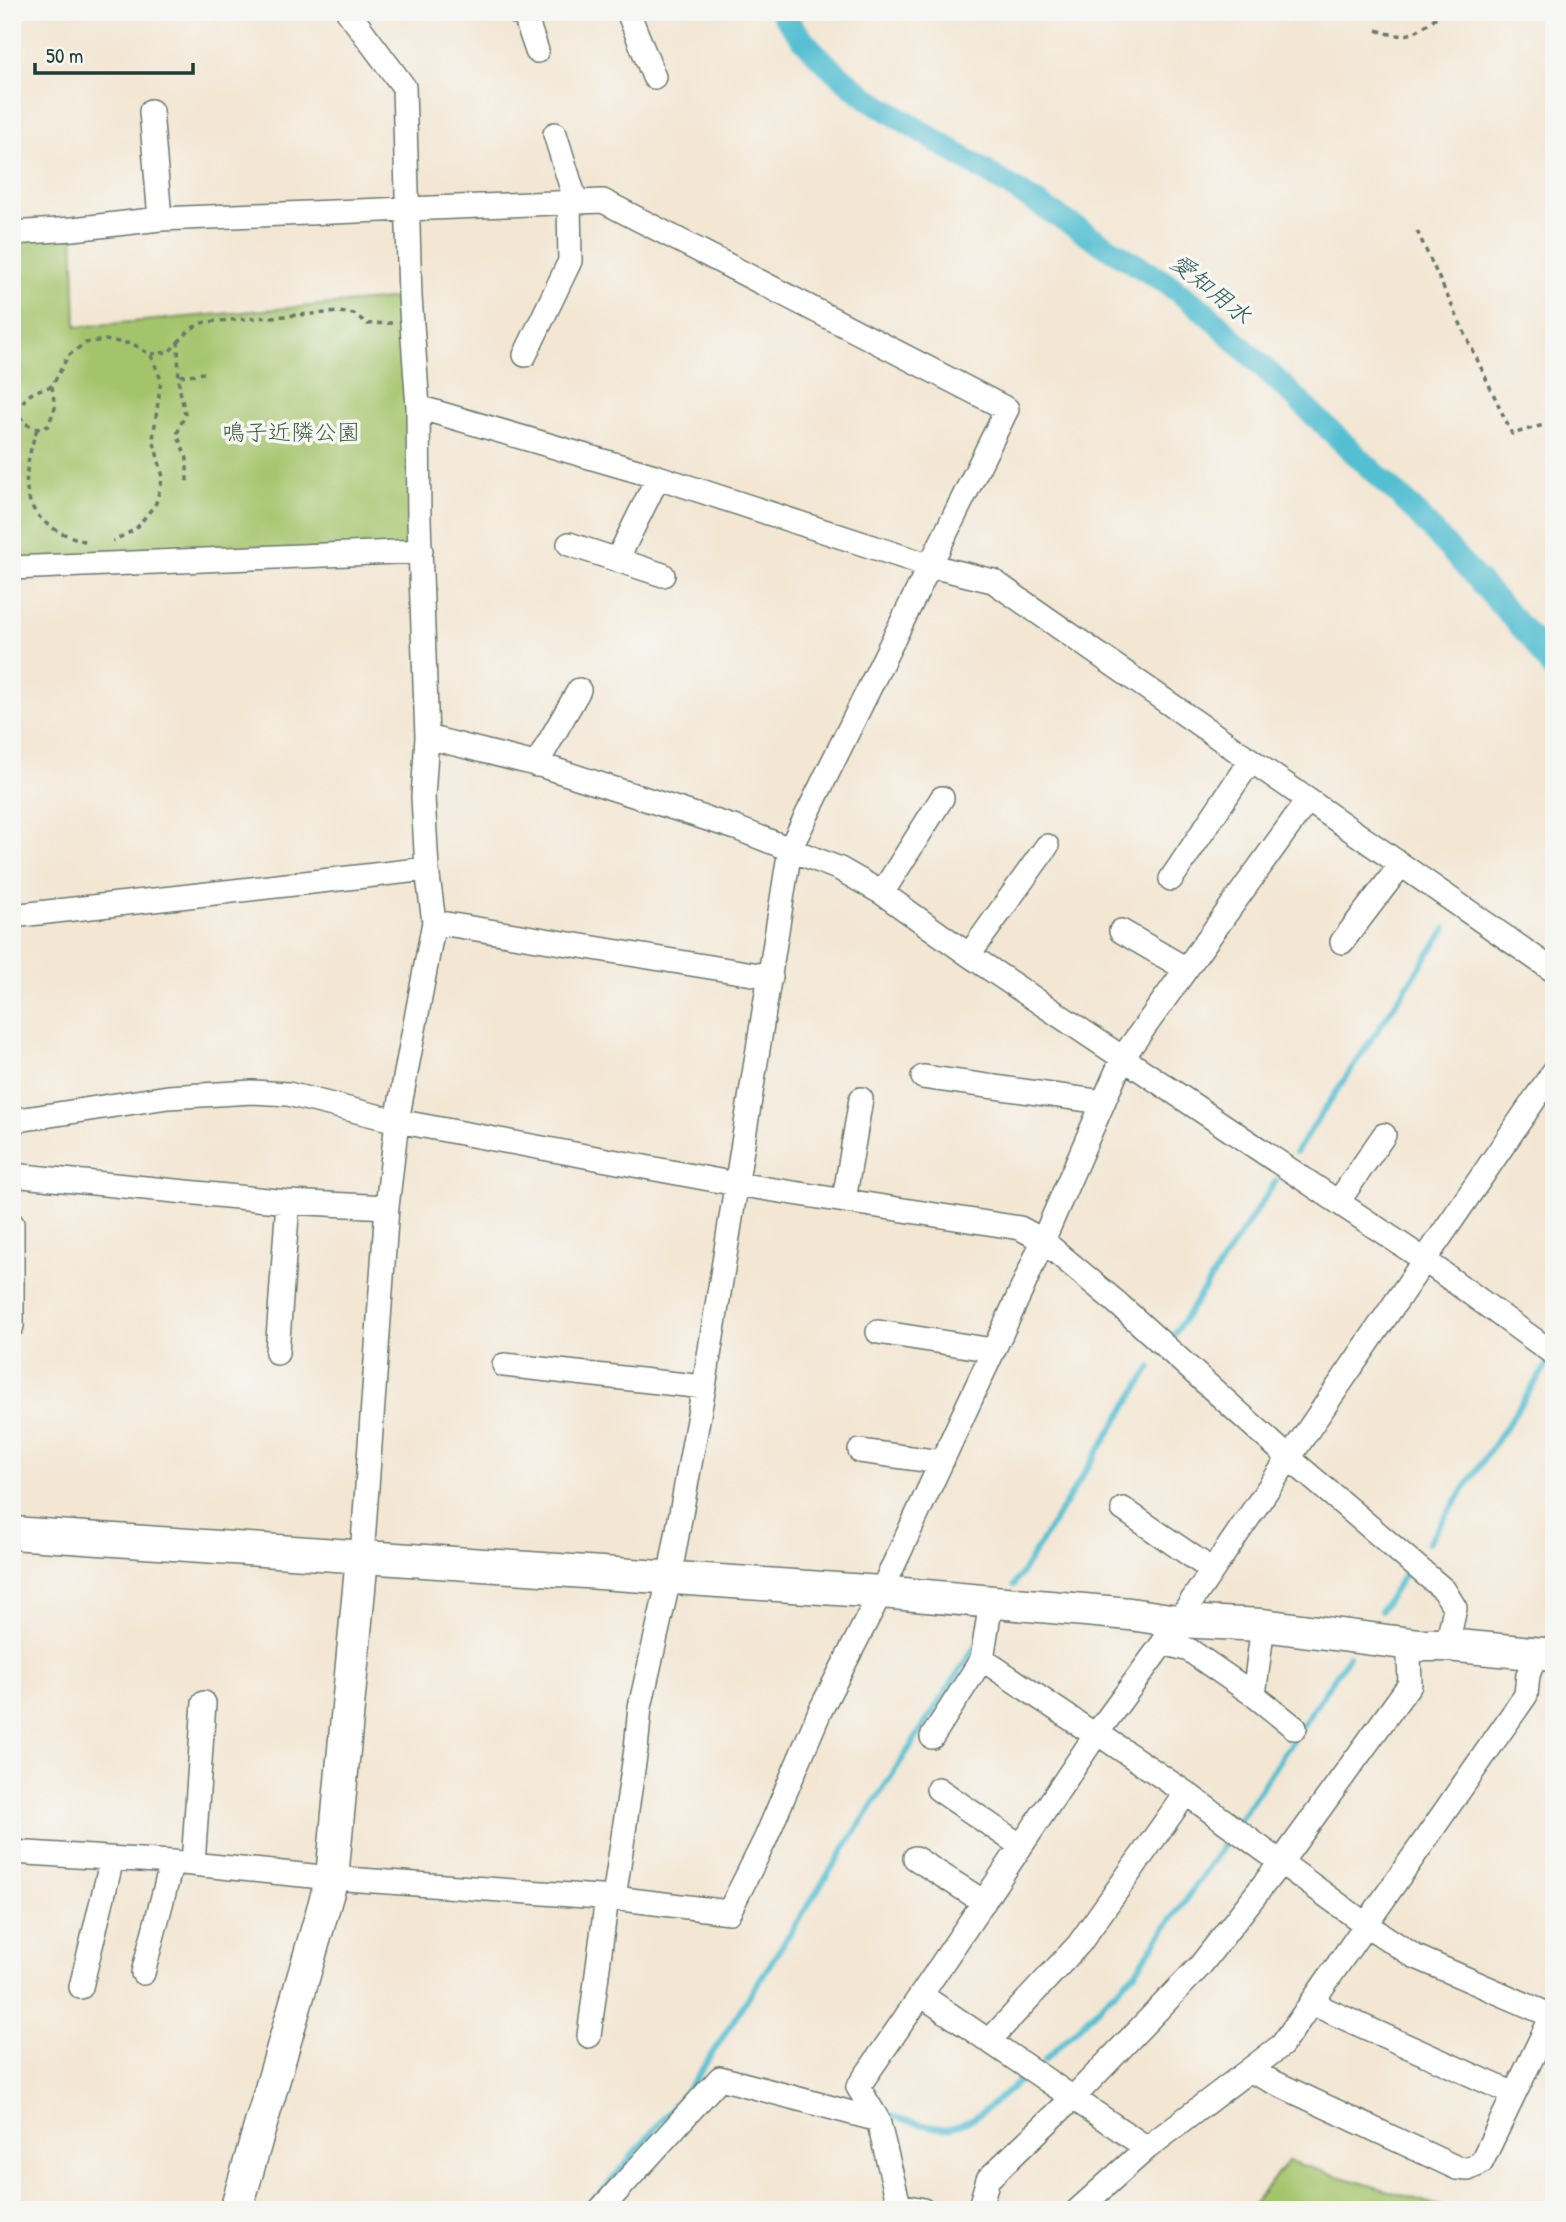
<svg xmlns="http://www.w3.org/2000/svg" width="1566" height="2222" font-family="'Patrick Hand','Klee One',sans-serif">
  <rect width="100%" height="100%" fill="#f6f6f2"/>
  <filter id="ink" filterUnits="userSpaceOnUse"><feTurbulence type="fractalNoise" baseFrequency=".0143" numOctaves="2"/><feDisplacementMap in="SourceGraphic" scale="14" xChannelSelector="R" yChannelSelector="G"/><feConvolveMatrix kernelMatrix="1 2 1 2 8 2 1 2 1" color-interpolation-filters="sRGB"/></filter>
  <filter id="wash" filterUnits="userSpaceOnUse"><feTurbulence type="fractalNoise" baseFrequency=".00686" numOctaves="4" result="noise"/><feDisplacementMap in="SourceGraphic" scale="28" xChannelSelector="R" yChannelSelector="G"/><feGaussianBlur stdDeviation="1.57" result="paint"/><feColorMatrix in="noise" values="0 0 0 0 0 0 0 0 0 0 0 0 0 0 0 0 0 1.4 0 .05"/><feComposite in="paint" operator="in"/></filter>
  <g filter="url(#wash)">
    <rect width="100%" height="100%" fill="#f3e6d3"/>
    <path fill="#a4c46c" stroke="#628050" stroke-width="2" d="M73,229L76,327L410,297L421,551L12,568V233Z
      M1288,2161L1453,2210H1254L1251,2207Z"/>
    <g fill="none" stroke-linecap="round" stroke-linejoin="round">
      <path stroke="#55bfd2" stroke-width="6" d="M1296,1152L1446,928
        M1173,1336L1276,1181
        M1428,1543L1551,1359
        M1014,1585L1151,1367
        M1381,1610L1405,1574
        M1239,1821L1349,1656
        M1044,2061L1135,1972L1225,1843
        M881,2113C900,2118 921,2126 940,2128C968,2132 1003,2094 1024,2077
        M580,2210L602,2192L695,2080L976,1645"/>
      <path stroke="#55bfd2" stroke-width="23" d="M781,12C809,50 832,71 869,99L1169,285L1205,312L1410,506L1531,638L1554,671"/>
    </g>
  </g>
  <g filter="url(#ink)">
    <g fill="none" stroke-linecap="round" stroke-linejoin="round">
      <g stroke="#69786c" stroke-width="26">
        <path id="street" d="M348,12L404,87L410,297L418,407L419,520L427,737L423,797L427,869L434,922L397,1121L387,1207L362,1557
          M516,12L525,16L537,51
          M628,12L654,77
          M151,111L160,219
          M555,134L576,202
          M12,233L73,229L160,219L603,201L1007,409L790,849L704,1387L669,1579L640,1707L636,1749L614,1898
          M525,355L570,261L569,202
          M418,407L658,477L931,566L993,581L1554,971
          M569,544L663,575
          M617,560L658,477
          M12,568L421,551
          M427,737L543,766L736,828L840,869L882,893L969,955L1423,1259L1554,1354
          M536,765L579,690
          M1171,879L1250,761
          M882,893L942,798
          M12,916L427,869
          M434,922L771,977
          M1121,931L1186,969
          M1342,942L1400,866
          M969,955L1047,846
          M923,1077L1103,1102
          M12,1121L168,1097L252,1092L288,1094L397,1121L736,1184L1020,1228L1042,1240L1116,1302L1289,1458L1554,1071
          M12,1175L288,1202L387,1207
          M844,1200L861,1099
          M1338,1202L1384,1135
          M12,1224V1326
          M878,1332L993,1350
          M277,1353L288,1202
          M504,1365L704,1387
          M860,1451L940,1462
          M1123,1509L1212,1570
          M1163,1643L1189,1650L1254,1695L1295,1728
          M982,1659L1095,1735
          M1254,1695L1263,1625
          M1097,1733L1186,1793L1365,1924L1414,1956L1552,2016
          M932,1737L982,1659L991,1602
          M938,1789L1021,1846
          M12,1852L172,1862L332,1878L614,1898L729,1912L765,1840L820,1711L881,1592L1021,1291L1123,1057L1307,801
          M915,1858L984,1902
          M193,1864L204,1703
          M143,1973L172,1862
          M81,1987L112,1859
          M921,1995L1147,2148
          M1311,2003L1514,2094
          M589,2036L607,1897
          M989,2041L1079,1944L1186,1793
          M1250,2071L1457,2168L1468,2169L1481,2163L1554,2012
          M600,2210L720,2078L878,2120
          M923,2210L899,2205L878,2120L858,2087L921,1995L1097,1733L1163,1643L1289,1458L1444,1590L1455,1608L1447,1645
          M979,2210L988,2179L1073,2098L1200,1966L1281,1862L1410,1684L1409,1657L1419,1645
          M1078,2210L1147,2148L1282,2045L1526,1695L1528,1675L1536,1654"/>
      </g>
      <g stroke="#69786c" stroke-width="35">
        <path id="secondary" d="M12,1533L881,1592L1130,1614L1177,1621L1263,1625L1419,1645H1447L1554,1655
          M236,2210L332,1878L362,1557"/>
      </g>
      <path stroke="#69786c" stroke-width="3.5" stroke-dasharray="5 5" stroke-linecap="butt" d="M1377,30C1410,42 1416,32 1443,12
        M1417,231L1512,434L1554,422
        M178,342L192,328L205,322L339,312L354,314L368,324L392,323
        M151,354L169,352L178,342L179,386L185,414L177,434L187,459V482
        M180,376L204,373
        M52,386C34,391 24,394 18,413L24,423L37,429L48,426L55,408L52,386L68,356L85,343L105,340L133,344L151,355L161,380L153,439L163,477L156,503L136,529L113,541
        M37,429C17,488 21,525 88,542"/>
      <use href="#street" stroke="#fff" stroke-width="23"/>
      <use href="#secondary" stroke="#fff" stroke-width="32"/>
    </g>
  </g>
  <g text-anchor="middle" stroke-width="7" stroke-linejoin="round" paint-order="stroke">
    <g font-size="23" fill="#405f42" stroke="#f6f6f2">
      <text x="291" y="440">鳴子近隣公園</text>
    </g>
    <g font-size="24" font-style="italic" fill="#2c5e5c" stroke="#f6f6f2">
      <text transform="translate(1211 289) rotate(39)" y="8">愛知用水</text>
    </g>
  </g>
  <rect width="1566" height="2222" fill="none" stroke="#f6f6f2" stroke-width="42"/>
  <path d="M35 63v10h158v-10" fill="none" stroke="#1f3d34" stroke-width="3.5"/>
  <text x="46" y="63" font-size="21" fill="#1f3d34" stroke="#f6f6f2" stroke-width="5" paint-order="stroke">50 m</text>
</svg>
